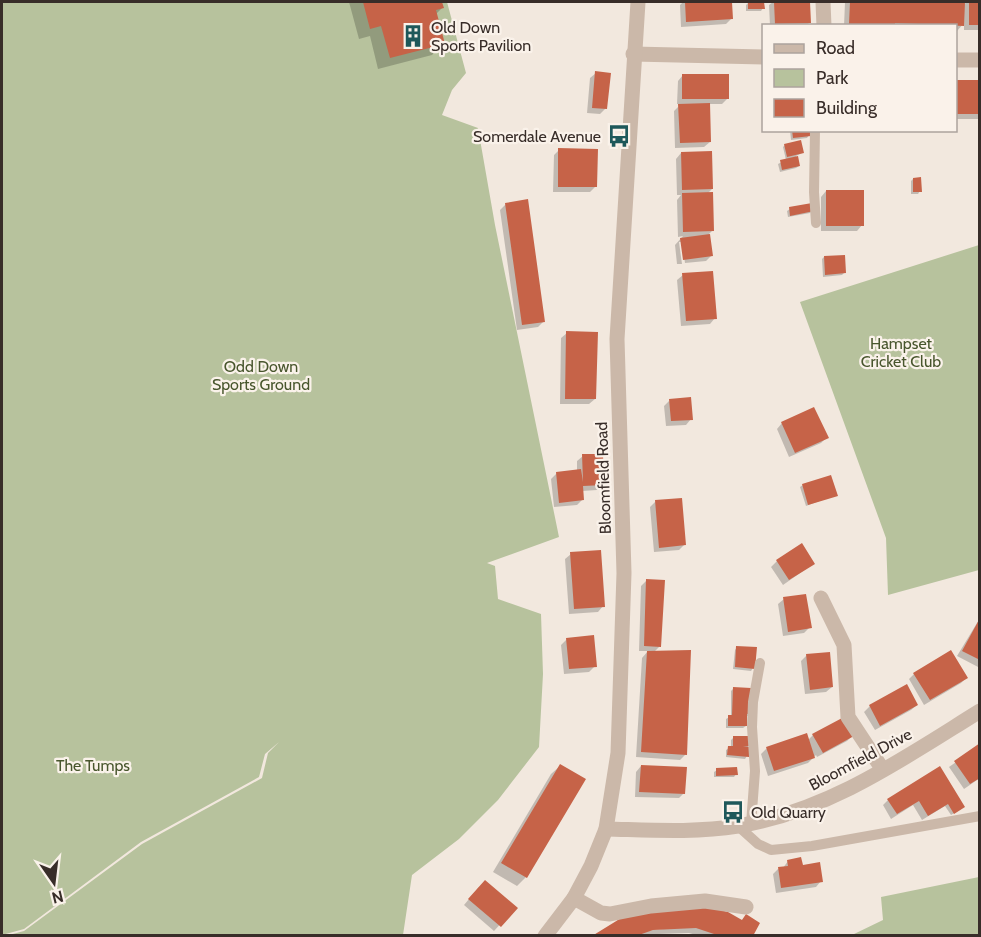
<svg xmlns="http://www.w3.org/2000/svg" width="981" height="937" font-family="Cabin,sans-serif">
  <rect width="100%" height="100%" fill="#f2e8de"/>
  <path fill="#b7c29d" d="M2,2H447L466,73L452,90L442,115L478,128L495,225L559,537L487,563L495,566L498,599L541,614L543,674L539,747L498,800L459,839L412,875L403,935H9L24,931L142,844L262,778L268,753L279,742L265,754L259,777L141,842L24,929L2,935Z
    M979,245V570L888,595L886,538L800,302Z
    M979,877V935H852L883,920L881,897Z"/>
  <path fill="#0003" d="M349,2H441L442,8L436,14L443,43L432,55L378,69L370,36L359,39Z
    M683,2H731L732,18L726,24L681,27L680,5Z
    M749,2H763V8L761,11H746V5Z
    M773,2H809V23L806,26H770L769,5Z
    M845,2H963V5L967,2H980V30H964V23L957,31L956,30V26H844Z
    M596,73L606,108L600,114L587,113L590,78Z
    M683,75L728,98L722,104H709L710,142L704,147L675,148L674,111L681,104H677L678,81Z
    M956,82H980V119H956Z
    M790,130H809V135L807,138L791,140Z
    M785,145L802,153L796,156L799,166L796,168L780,172L778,164L786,160L783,147Z
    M559,150L595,187L590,192H553L554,155Z
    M681,153L712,189L707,194L713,230L709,234L712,255L706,261L685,263L682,242H679L682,264H677L675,245L683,236L678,237L677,200L681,195H677L676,159Z
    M913,179L920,191L918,194H911V181Z
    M826,191L862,225L857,231H821V197Z
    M506,204L544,321L538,327L517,330L500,210Z
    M790,209L812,211L810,213L788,217L787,211Z
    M824,257L844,273L842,275L823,277L822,259Z
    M683,275L715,318L710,324L681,326L677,280Z
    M567,333L595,399L589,404H560L561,338Z
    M669,401L691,419L686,425L666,426L664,406Z
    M782,423L827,437L821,443L789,457L777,429Z
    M583,456L602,485L597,490L582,491L583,499L577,505L554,507L551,479L557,473L577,471V461Z
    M803,485L836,495L806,506L800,487Z
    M656,501L685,544L679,550L654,552L650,507Z
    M571,554L603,606L598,612L569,614L565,559Z
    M777,561L813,564L783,585L771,567Z
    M647,580L660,646L654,652L686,754L680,760L636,757L642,658L648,651H639L641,586Z
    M784,599L810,627L804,633L783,636L778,604Z
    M980,618V668L957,656Z
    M567,639L595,666L589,672L564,674L561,645Z
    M737,647L753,668L751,671L733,669L735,650Z
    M807,655L832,687L826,692L805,694L801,661Z
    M914,674L966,678L961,683L924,705L909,679Z
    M733,689H750L748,716H746V726L743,728H726V719L731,716V691Z
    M917,705L911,710L875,730L864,712L870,706Z
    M813,735L852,736L847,741L817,757L816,755L808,763L768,776L761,754L767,748L808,740Z
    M734,737L749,738L747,756L745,759L726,757V750L731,747V740Z
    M980,745V778L964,789L949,767Z
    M560,766L584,780L526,877L517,886L493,872L551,774Z
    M641,766L684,793L679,798L635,797L636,772Z
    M939,768L961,809L951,815L945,806L922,820L913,805L891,819L883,805L888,800Z
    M717,770L736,774L734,777H714V772Z
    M788,861L801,867L821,881L816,887L776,893L773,874L778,869L783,868Z
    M479,887L515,908L494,931L464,905Z
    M746,916L751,936H700L689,933L595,936L741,921Z"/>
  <path fill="#c66348" d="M363,2H442L444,8L436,10L445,44L390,58L381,26L370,29Z
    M685,2H732L733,19L686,22Z
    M748,2H764L765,9H748Z
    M774,2H810L811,23L775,24Z
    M850,2H965L964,26L895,23V26L849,24Z
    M969,2H980V25H969Z
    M595,71L611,73L607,109L592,108Z
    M682,74H729V99H682Z
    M956,80H980V114H956Z
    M710,103L711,142L680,143L678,104Z
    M792,130H810L811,136L793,138Z
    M801,140L804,153L787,157L784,144Z
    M558,148L598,149L597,187H558Z
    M712,151L713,189L682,190L681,152Z
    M798,156L800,166L782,170L780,160Z
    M921,177L922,192H913V178Z
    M826,190H864V226H826Z
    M713,192L714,231L683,232L682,193Z
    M528,199L545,322L522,325L505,203Z
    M812,203L814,211L790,216L789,207Z
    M710,234L713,256L683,260L680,238Z
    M845,255L846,273L825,275L824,256Z
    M713,271L717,319L686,321L682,273Z
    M566,331L598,332L596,399H565Z
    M691,397L693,420L671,421L669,399Z
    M814,407L829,438L795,453L781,422Z
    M582,454H603L604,485L583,486L584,500L559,503L556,472L581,469L583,482Z
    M831,475L838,496L808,505L802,484Z
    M682,498L686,545L659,548L655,500Z
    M802,543L815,564L789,580L776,560Z
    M601,550L605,607L574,609L570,552Z
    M646,579L665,580L661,647L644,646Z
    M806,594L812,628L788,632L783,597Z
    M980,618V660L962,651Z
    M594,635L597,667L569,669L566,638Z
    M736,646L757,647L755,669L735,667Z
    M691,650L687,755L641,752L647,651Z
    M951,650L968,678L930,700L913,673Z
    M830,652L833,687L810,690L806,654Z
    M907,684L918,705L880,726L869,705Z
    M733,687L751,688V714H747V726H728V715H732Z
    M844,717L854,736L823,753L812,734Z
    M807,733L815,758L774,771L766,747Z
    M733,736H751L750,746H743L750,747L749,757L727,755L728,746H733Z
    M980,743V778L970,784L954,761Z
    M560,764L586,779L527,878L501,863Z
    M641,765L687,767L685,794L639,792Z
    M940,766L965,807L954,814L948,804L928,816L919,801L897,814L887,799Z
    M737,767L738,775L716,776V768Z
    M801,857L803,865L820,862L823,882L781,888L778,867L788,866L787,860Z
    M485,880L518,908L501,927L468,899Z
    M701,905L728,912L742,920L746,914L760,923L753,936H720L696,928L653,930L636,936H592L626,915Z"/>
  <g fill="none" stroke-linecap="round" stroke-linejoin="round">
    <path stroke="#cbb8a9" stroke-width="10" d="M815,130L814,192L816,223
      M751,824L755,771L752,727L753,702L760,663
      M738,826L758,844L771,850L812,846L980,816"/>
    <path stroke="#cbb8a9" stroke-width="15" d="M823,2L824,26
      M633,54L764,57
      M956,60H980
      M821,598L844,645L848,717L883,770
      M606,829C650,830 695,833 738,826C829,811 904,758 980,711
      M574,898L601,913L610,914L651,906L705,901L746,907"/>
    <path stroke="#cbb8a9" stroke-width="15" d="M545,936L574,898L591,866L606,829L618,753L624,573L617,339L638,2"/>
  </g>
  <defs>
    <g id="building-bare" transform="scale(1.8)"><path d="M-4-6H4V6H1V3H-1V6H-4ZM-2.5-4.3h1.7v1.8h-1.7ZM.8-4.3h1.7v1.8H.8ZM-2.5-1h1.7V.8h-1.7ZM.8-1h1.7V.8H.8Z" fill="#1e585a" stroke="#faf2ea" stroke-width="2.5" paint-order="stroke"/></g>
    <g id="bus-bare" transform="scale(1.8)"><path d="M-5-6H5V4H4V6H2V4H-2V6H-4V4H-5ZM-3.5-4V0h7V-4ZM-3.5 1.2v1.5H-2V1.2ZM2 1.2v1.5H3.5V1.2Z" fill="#1e585a" stroke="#faf2ea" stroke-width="2.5" paint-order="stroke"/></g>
  </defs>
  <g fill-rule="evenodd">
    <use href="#building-bare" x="413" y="36"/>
    <use href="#bus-bare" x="619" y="136"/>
    <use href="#bus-bare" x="733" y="812"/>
  </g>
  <g text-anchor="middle" stroke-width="4.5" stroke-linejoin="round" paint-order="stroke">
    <g font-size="16" fill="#382d29" stroke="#faf2ea" text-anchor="start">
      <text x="431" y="33">Old Down<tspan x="431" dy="18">Sports Pavilion</tspan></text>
      <text x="601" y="142" text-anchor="end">Somerdale Avenue</text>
      <text x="751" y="818">Old Quarry</text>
    </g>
    <g font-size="16" fill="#48562d" stroke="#faf2ea">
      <text x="901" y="349">Hampset<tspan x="901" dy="18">Cricket Club</tspan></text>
      <text x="261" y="372">Odd Down<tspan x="261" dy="18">Sports Ground</tspan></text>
      <text x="93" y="771">The Tumps</text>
    </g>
    <g font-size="16" fill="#382d29" stroke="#faf2ea">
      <text transform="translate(603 478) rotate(-92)" y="6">Bloomfield Road</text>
      <text transform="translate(860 759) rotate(-28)" y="6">Bloomfield Drive</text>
    </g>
  </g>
  <rect width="981" height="937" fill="none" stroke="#382d29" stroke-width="6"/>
  <rect x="762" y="24" width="195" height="108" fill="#faf2ea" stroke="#aca39d" stroke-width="1.5"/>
  <rect x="774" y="44" width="30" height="9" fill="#cbb8a9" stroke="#aca39d" stroke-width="1.5"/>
  <text x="816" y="54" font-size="18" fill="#382d29">Road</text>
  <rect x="774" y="69" width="30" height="18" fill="#b7c29d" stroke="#aca39d" stroke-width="1.5"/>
  <text x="816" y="84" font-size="18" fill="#382d29">Park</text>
  <rect x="774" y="99" width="30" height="18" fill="#c66348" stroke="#aca39d" stroke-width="1.5"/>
  <text x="816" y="114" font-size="18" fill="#382d29">Building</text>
  <g transform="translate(54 883) rotate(166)" stroke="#faf2ea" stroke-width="4.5" paint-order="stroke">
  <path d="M0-4.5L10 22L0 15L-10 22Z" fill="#382d29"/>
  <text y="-9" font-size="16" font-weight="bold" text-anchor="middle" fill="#382d29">N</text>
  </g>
</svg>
